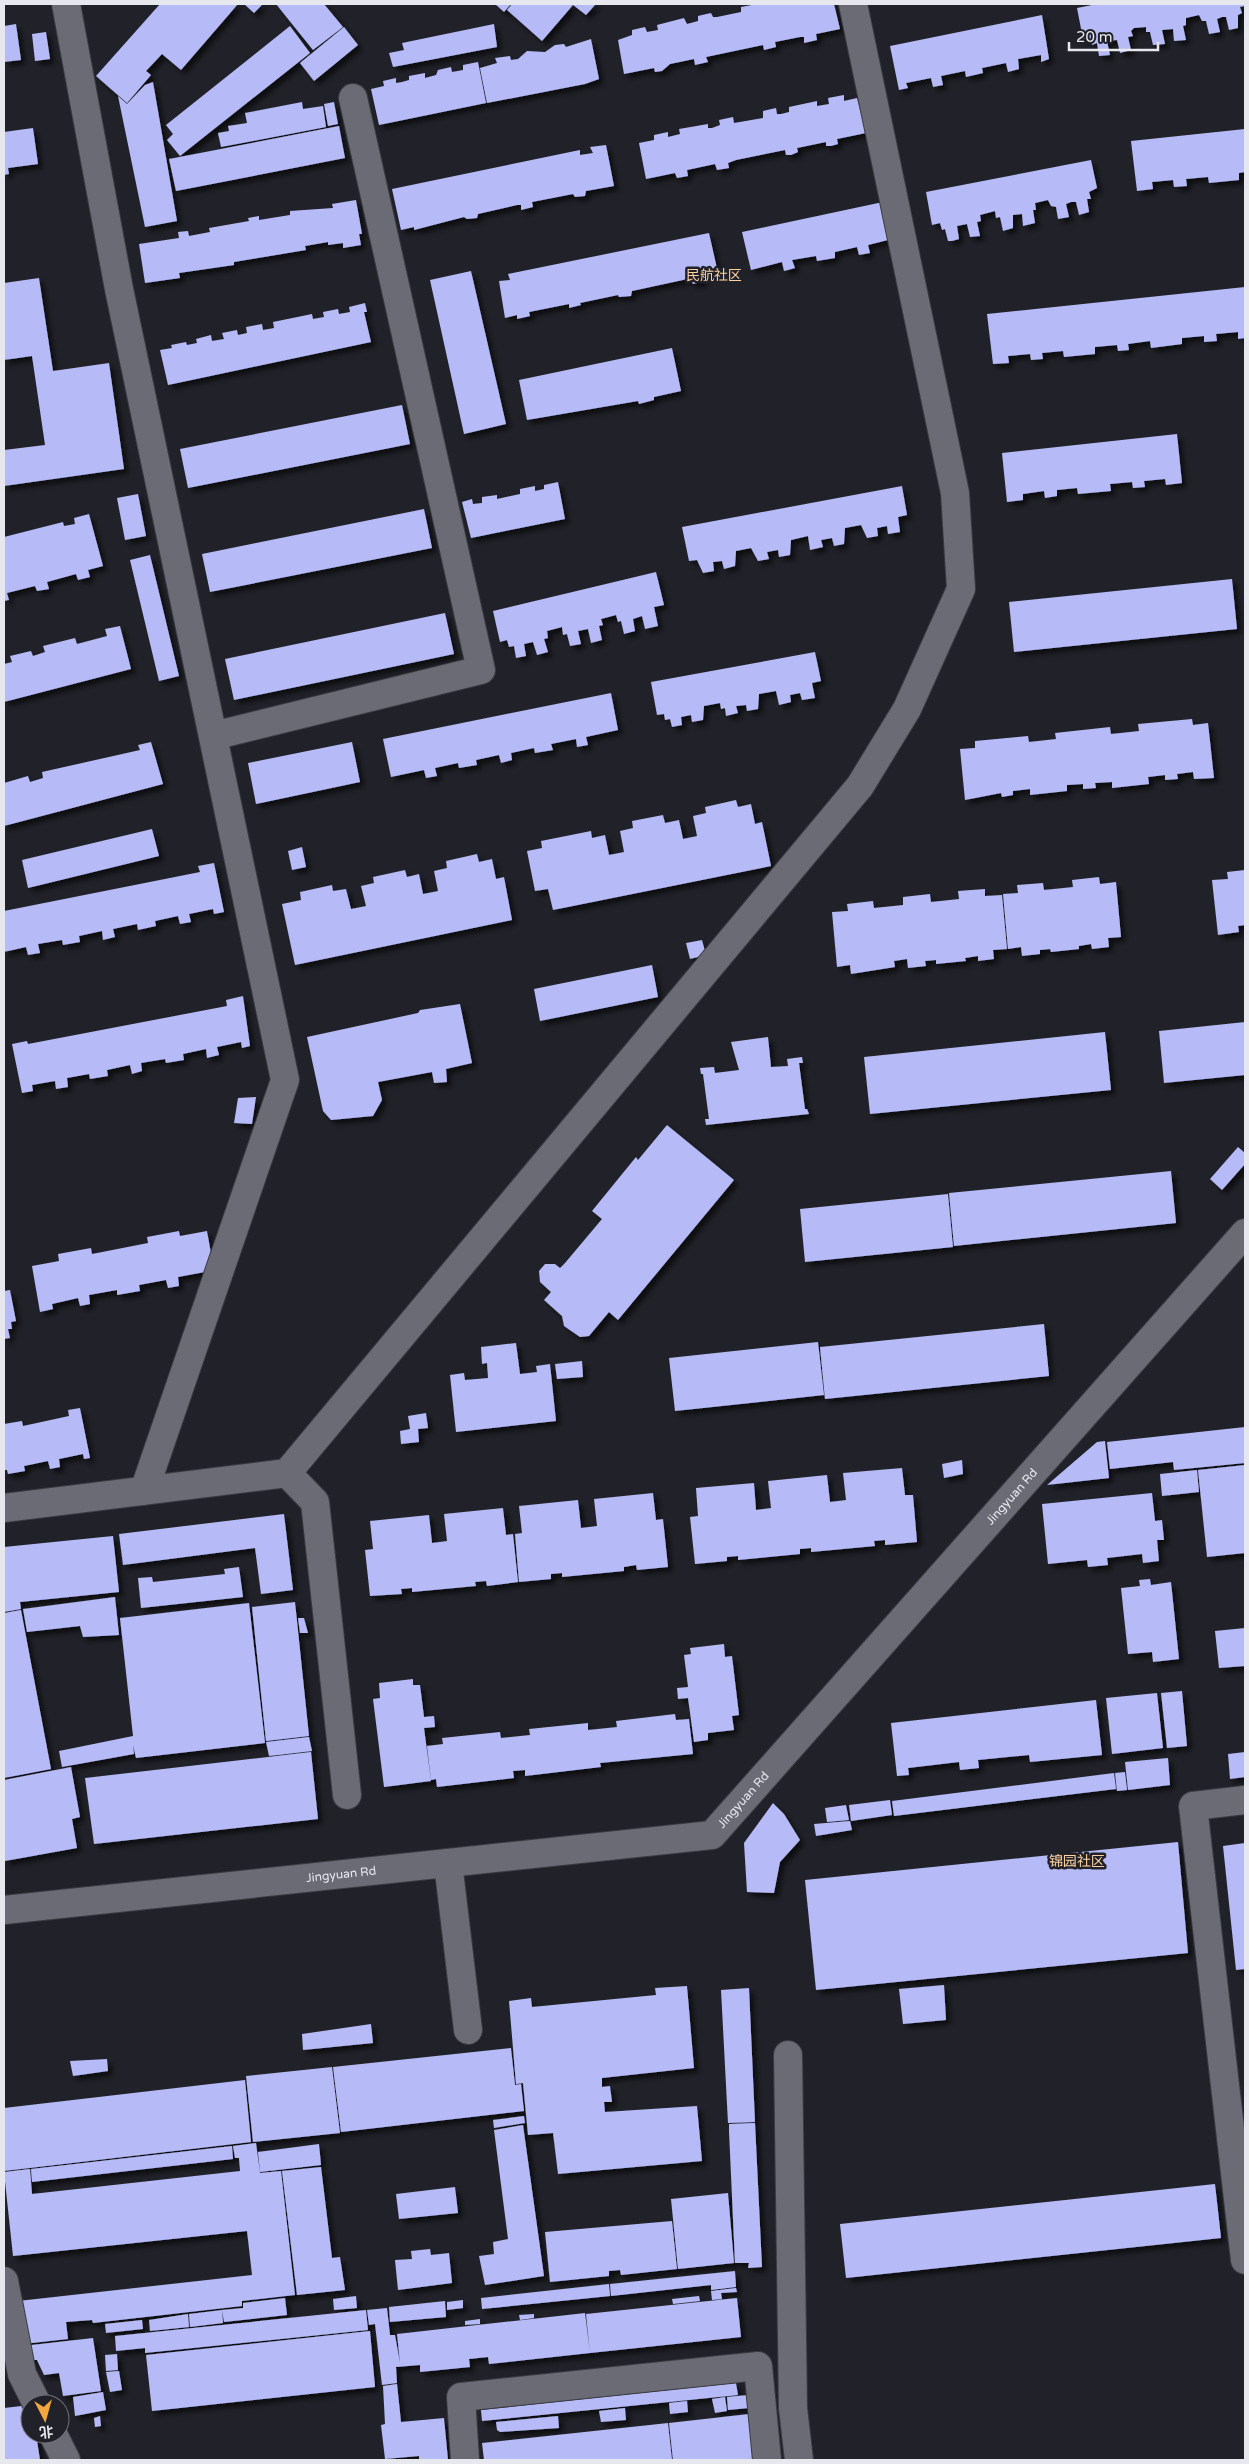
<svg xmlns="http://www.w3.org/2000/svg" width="1249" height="2464" font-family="'Varela Round','Noto Sans SC',sans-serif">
  <defs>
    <filter id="shadow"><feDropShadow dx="4.5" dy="4.5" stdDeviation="2.5" flood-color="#0009"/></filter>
  </defs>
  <rect width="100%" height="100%" fill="#212229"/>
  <path fill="#b6bbf7" filter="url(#shadow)" d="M160,4H238L181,70L162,54L146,71L151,75L127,103L96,76Z
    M244,4H263L254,13Z
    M276,4H324L343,27L313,50Z
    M495,4H511L504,12Z
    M512,4H596L586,15L573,5L542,41L507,10Z
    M757,4H834L840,29L816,34L817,40L804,43V37H800L775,42L776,47L764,50L763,45L706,57L708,62L695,65L694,59L670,64L662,71L655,72L654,68L624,74L618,40L632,35V30L645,27L647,32L658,30L657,25L684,18L687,24L698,21V16L702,15L711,13L713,17H717L741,12V7Z
    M1097,4H1245V6L1240,7L1242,13L1238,15V28L1229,30L1226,17H1222L1217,19L1220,32L1209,34L1206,21H1202L1199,15L1186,18V25L1183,26L1186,40L1174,41L1173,29L1162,30L1165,44L1153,45L1150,32H1146V27L1134,28L1131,31L1133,36L1128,37L1131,50L1120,53L1117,40L1107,41L1110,55L1099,56L1097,43L1092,45L1091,39H1083L1077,8Z
    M1042,15L1049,59L1041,62V55L1018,59L1019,69L1008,72L1006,63L982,68L983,73L966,77L965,71L941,76L943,85L933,87L931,78L906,83L908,88L899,90L890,46Z
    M16,24L21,60L4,62V26Z
    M494,24L497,47L393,67L389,53L404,50L402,43Z
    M290,26L310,53L180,156L167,140L173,134L166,125Z
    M344,27L358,45L314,81L300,63Z
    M46,32L50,59L35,61L32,34Z
    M591,39L599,79L585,84L487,103L480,68L497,63L495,58L510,56L511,60L518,59L527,51L545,52L555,45L564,44L566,47Z
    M478,62L486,103L379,125L371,89L384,86L383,81L396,78V83L402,82L409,80V76L425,73V78L436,75L438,70L451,67L452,72L463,70V65Z
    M153,82L177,221L145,227L118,96L127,104L145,85Z
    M844,95V101L857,98L866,133L837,139L838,144L831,146H826V142L797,148L798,152L791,155H786L785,150L736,160L728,163L729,168L717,170L715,164L687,170L688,176L677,178L675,173L646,179L639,143L654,140V135L668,132V137L680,134L679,129L708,124V128H712L720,125L719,120L733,117L734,123L763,118V111L776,108L777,114H781L789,112V107L817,101V106L829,104L828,98Z
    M302,102L303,109L323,106L326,127L221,147L218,133L229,131L228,126L247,123L245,113Z
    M334,102L338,124L328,126L324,104Z
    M339,126L345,158L176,191L169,159Z
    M33,128L38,164L8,168L9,174L4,175V132Z
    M1245,129V172L1239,173V180L1209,183L1208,177L1186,179L1187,186L1174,187L1173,180L1163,181L1152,182L1153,189L1137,191L1131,141Z
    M606,145L614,186L586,191L585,196L575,197L573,194L532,202L533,207L521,210V205H517L478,214L477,218L467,219L464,217L414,230V227L401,230L392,189L575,151L580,150V155L593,153L590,147Z
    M1091,160L1097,188L1089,192L1091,199H1087L1089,212L1079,215L1076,202H1071L1066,204L1069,217L1058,219L1056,207L1051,206L1048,200L1035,203L1036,210H1033L1035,223L1023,226L1022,214L1013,215V228L1003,231L1000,217L996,218L995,211L980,215L981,221L977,222L980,236L970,237L967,224L957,226L959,239L952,241H948L945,229L942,230L940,223L932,225L926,192Z
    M356,200L362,234H359L361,245L343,248V243L328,245V242L305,246L306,250L234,262V265L179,273L180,278L145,283L139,244L179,238L178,232L188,231L189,236L210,232L209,228L249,221L248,218L259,216V220L290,215V211L333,208L332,204Z
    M883,202L892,239L868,245L870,253L859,255L857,247L835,252V258L817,261L816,256L792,260L795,268L788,270L784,271L782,262L751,270L742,232Z
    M709,233L718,273L703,276L704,281L693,284L691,280H683L632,291L631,296L619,297L618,295L580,303L581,305L569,308V304L529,312L530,316L517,319V315L505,318L499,281L510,280L508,274Z
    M471,271L506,424L464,434L430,280Z
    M39,278L53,371L109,363L124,469L4,486V450L45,445L32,356L4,360V283Z
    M1245,287V338L1238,339V332L1216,334L1217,341L1204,342V336L1182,338V344L1151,348L1150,341L1128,344L1129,350L1118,351L1117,345L1095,347V354L1064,357L1063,351L1042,353L1043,359L1031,360L1030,354L1008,356L1009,363L993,364L987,314Z
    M365,303L367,312H364L371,342L168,385L160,350L172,348L171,345L186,342L187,345L197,343L196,339L211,335L212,341L224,339L222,333L237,330L238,335L247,333L246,327L262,324L263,330L274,328L273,322L312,314L313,319L324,317L323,312L338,309L339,314L350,312L349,307Z
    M672,348L681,391L654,397V400L639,404L638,401L527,420L519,380Z
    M402,405L410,444L188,488L180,449Z
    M1177,434L1182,483L1166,485L1165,479L1144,481L1145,487L1133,488L1132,482L1110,484L1111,491L1078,494L1077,488L1057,490V496L1045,498L1044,491L1023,494V500L1007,502L1002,453Z
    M558,482L565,519L471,538L462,502L472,499L473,504L482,503V497L497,495V499L520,494V489L535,486V491L544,489V485Z
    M902,486L907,515L898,517L900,532L888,534L887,526L877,528L878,536L867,538L861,525L845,528L844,544L834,546L832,538L821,540L823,547L810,550L808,536L791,540L790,555L779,557L778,550L767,552L769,559L758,561L751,548L736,551L735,566L724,569L722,561L713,562L714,571L703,573L697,560L689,561L682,527Z
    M138,494L146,536L125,540L117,498Z
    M424,509L432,548L210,592L202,554Z
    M89,514L103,566L88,570L90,577L78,580L76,574L47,582L49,589L37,591L35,586L7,593L9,600L4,601V537L63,522L64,526L75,524L74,518Z
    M150,555L179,676L159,681L130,560Z
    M656,572L664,605L654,607L658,626L645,629L642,616L633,619L635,631L624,634L621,621L618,622L616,615L601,619L603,625L599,626L602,640L591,643L588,629L578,631L581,644L570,646L567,634L563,635L562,627L547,631L548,638L544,639L548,652L537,655L533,642L524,644L526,656L516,658L514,646L509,647L507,640L500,642L493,611Z
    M1232,579L1237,629L1014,652L1009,602Z
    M445,613L454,654L234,700L225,659Z
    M120,626L131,669L4,702V664L12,662L10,656L31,651L33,656L45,652L43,646L75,638L77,644L107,636L105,629Z
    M815,652L821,681L812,683L815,698L802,700L800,693L790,695L791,702L779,705L776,691L759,694L758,709L747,711L746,705L736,706L738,713L726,716L725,708L721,709L720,703L704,706L703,720L692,722L691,715L681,717L682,725L672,727L670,719L665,720L664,714L657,715L651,682Z
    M611,693L618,730L586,737L588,745L577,747L576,739L551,744L553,750L535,753L534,748L511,753L512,760L501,763L499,755L476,760L477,765L459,768L458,763L435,768L437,776L426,778L424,770L391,777L383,739Z
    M1192,719L1193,725L1208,723L1214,778L1194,779L1193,772L1177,774L1178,779L1165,780V775L1148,777L1149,784L1112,788V782L1095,783L1096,788L1083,789V784L1067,785V791L1030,795V789L1013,791V795L1002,797L1001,793L965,800L960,749L975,748V741L1028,736L1029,742L1056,739L1055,733L1110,727L1111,734L1139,731L1138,724Z
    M151,742L163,784L4,826V783L28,776L30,782L43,778L42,772L140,750L138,745Z
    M352,742L360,782L256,804L248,763Z
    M736,800L738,807L751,804L755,824L762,822L771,866L553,910L548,889L535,891L527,851L542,848L541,841L591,831L592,838L605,835L609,855L624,852L620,831L633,828L632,821L663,815L665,823L679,820L683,839L697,836L693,816L706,813L705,807Z
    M152,829L159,856L28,888L22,860Z
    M302,847L306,867L292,870L288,851Z
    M477,854L479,862L492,859L496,879L504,877L512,920L295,965L282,904L301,900L300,892L332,885L333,891L346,889L351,909L366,906L361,886L374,883L373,877L405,870L407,877L419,874L423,894L438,891L434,871L447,868L446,861Z
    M214,863L224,912L214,914L213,909L189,914L191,922L180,924L178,916L155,921L156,926L138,930L137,924L113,929L115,937L103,940L102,931L79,936L80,942L63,945L62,940L38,944L40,953L28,955L26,947L4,952V911L200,872L198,866Z
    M1245,870V925L1238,926L1239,932L1218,935L1212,880L1228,879L1227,872Z
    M1099,877L1100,884L1116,882L1121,937L1108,938L1109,947L1092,949L1091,944L1079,946V949L1051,952L1050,949L1040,950V954L1022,956L1021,947L1008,949L1003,894L1018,893L1017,885L1043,883L1044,890L1073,887L1072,880Z
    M985,889V896L1002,895L1007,949L993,950L994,959L978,961V956L965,958L966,961L936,964V960L925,961L926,966L908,968L907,959L894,961L895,967L851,974L850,965L837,967L832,912L848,911L847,904L873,901L874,908L903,905V897L930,894L931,902L959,899L958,891Z
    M702,940L706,955L690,959L686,943Z
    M652,965L658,997L540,1021L534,989Z
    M243,996L250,1046L242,1048L241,1042L217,1047L219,1055L207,1058L206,1049L183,1054L184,1060L166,1063L165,1059L141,1063L142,1071L132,1074L130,1065L107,1070L108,1076L90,1079L89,1074L67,1078L68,1087L56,1089L55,1081L32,1085L33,1091L22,1093L12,1044L27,1041L28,1044L227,1006L226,1000Z
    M460,1004L472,1063L446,1069L447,1082L434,1083L432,1072L378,1082L382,1100L373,1116L331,1120L323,1111L307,1037L418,1013L420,1010Z
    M1245,1022V1075L1164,1083L1159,1031Z
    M1105,1032L1111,1090L870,1114L864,1057Z
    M768,1037L771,1067L788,1066L787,1059L802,1057L803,1063H799L805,1109H807L809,1114L706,1125L705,1119H709L703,1074H701L700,1068L714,1067L715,1073L739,1070L731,1042Z
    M256,1097L252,1124L234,1123L238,1098Z
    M667,1125L734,1180L618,1320L609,1312L589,1336L580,1337L564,1326L562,1316L544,1300L551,1292L540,1282L539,1271L545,1264H555L560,1268L565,1263L602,1219L592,1211L636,1157L638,1160Z
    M1238,1147L1245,1153V1164L1222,1190L1210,1179Z
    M1171,1171L1176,1223L954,1246L949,1193Z
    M948,1194L953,1247L805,1262L800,1209Z
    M179,1231L180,1236L207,1231L215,1276L205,1272L178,1277L179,1286L168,1288L166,1280L139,1285L140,1291L117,1295V1290L89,1295L90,1304L80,1306L78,1298L52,1304L53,1309L40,1312L32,1266L59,1261L58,1254L91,1248L92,1254L148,1243L147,1237Z
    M10,1290L16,1321L11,1322L12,1329H8L10,1338L4,1339V1291Z
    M1044,1324L1049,1376L825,1399L820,1347Z
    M818,1342L824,1395L675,1411L669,1358Z
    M516,1343L520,1374L537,1372L536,1366L550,1364L556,1421L456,1432L450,1375L464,1373L465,1380L488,1378L487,1363L482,1364L481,1347Z
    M582,1361L583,1377L557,1379L555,1364Z
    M80,1408L90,1458L84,1459L83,1454L59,1459L60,1467L50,1469L48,1461L24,1466L25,1471L8,1474L7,1470H4V1424L22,1421L23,1426L69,1416L68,1410Z
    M426,1413L428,1428L418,1429L419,1442L401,1444L400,1431L410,1429L408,1416Z
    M1245,1427V1463L1174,1470L1173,1462L1110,1469L1107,1442Z
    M1105,1441L1109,1478L1047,1485L1097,1442Z
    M962,1460L963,1474L944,1478L942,1464Z
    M1245,1465V1553L1207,1557L1198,1470Z
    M902,1468L905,1495H913L917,1542L885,1545V1540L874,1541L875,1546L811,1552V1548L800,1549V1554L738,1560V1556L727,1557V1561L695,1564L690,1517L698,1516L696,1488L754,1483L756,1510L771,1508L768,1481L827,1475L830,1502L846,1500L843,1473Z
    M1197,1470L1199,1492L1162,1496L1160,1474Z
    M653,1493L656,1520L663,1519L668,1567L637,1570L636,1565L624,1567V1571L562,1577V1573L551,1574V1579L519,1582L515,1534L522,1533L519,1506L578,1500L581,1528L597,1526L594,1499Z
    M1152,1493L1155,1521L1162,1520L1164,1540H1157L1159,1561L1143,1563L1142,1554L1107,1558L1108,1565L1088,1567L1087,1560L1048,1564L1042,1504Z
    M503,1508L506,1535L513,1534L518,1582L487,1586L486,1581L475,1582L476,1586L412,1592V1588L401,1589L402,1594L370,1596L365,1550L373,1549L370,1521L429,1515L432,1543L447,1541L444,1514Z
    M284,1514L293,1590L261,1594L255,1548L123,1565L119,1534Z
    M113,1536L119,1592L20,1602L21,1609L4,1612V1547Z
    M239,1567L243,1597L141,1608L138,1578L152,1577L153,1582L225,1574L224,1569Z
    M1150,1579L1151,1585L1171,1582L1179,1659L1153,1662L1152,1652L1128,1654L1121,1588L1140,1586L1139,1580Z
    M115,1597L119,1635L83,1637L80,1626L27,1632L23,1609Z
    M295,1602L309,1736L266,1741L252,1607Z
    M249,1603L265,1743L136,1758L133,1745L134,1754L62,1767L59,1751L133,1736L120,1618Z
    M21,1610L51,1769L4,1778V1613Z
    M298,1618H304L308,1633H300Z
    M1245,1628V1666L1219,1668L1215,1631Z
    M724,1644L725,1657L732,1656L739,1715L732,1716L734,1730L708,1733V1740L694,1742L688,1698L678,1699L677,1688L688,1687L684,1655L691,1654L690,1648Z
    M413,1679V1685H420L424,1717L434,1716L435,1727L424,1728L431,1781L384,1787L373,1699L380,1698L379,1683Z
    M1182,1691L1187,1746L1167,1748L1161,1693Z
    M1157,1693L1163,1748L1112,1754L1106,1698Z
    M1096,1700L1102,1755L1030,1762L1029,1755L978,1760L979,1768L960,1770L959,1762L908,1768L909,1775L897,1776L891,1723Z
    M675,1714L676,1720L689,1719L693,1754L600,1763L601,1767L525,1776V1770L513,1771L514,1778L437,1787L436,1779L431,1780L427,1746L443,1744L442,1738L500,1732L501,1738L530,1735L529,1729L588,1723V1730L617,1727L616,1721Z
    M309,1737L312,1751L269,1756L266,1742Z
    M311,1752L318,1819L94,1844L85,1778Z
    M1245,1752V1777L1230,1779L1228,1754Z
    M1168,1758L1170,1785L1128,1790L1125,1762Z
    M71,1767L80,1817L72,1819L77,1848L5,1861L4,1780Z
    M1125,1772L1127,1790L1117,1791L1115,1773Z
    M1114,1773L1116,1789L894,1816L892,1801Z
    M890,1800L892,1815L851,1821L849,1805Z
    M773,1803L784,1814L800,1840L780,1862L774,1893L747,1892L744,1843Z
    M846,1805L849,1820L827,1822L825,1808Z
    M850,1821L852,1830L816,1836L814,1824Z
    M1178,1842L1188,1953L816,1990L805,1880Z
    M1245,1843V1969L1236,1970L1223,1846Z
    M944,1985L946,2020L903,2024L899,1989Z
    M687,1986L694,2068L602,2078V2087L610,2086L612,2102H604L605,2112L697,2106L702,2161L558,2174L553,2133L528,2135L523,2083L516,2084L509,2001L531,1998L532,2007L656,1995L655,1988Z
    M749,1988L755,2122L728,2123L721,1990Z
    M371,2024L373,2043L303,2050L302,2034Z
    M511,2048L515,2085L521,2084L524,2111L341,2132L333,2067Z
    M107,2059L108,2071L73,2076L70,2061Z
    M332,2067L340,2133L253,2142L246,2076Z
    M245,2080L251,2142L4,2171V2108Z
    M524,2116L525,2123L494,2128L493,2120Z
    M755,2123L762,2267L748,2268L749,2263H735L729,2131V2124Z
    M523,2125L544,2276L485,2285L479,2256L494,2254L493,2242L508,2239L494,2130Z
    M256,2143L260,2173L281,2171L295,2295L242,2301V2306L93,2323L92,2320L66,2322L68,2339L23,2344L18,2301L252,2275L247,2231L13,2256L4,2172L30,2169L32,2194L240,2171L239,2158H235L233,2146Z
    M319,2144L321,2165L260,2172L258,2152Z
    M232,2146L233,2159L32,2182L31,2169Z
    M321,2167L332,2258L340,2257L345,2290L297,2295L282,2171Z
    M1215,2184L1221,2238L846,2278L840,2224Z
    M455,2187L458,2213L399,2219L396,2194Z
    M728,2193L734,2263L678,2269L671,2199Z
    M672,2221L677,2269L621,2275L620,2270L609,2271V2276L550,2282L545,2232Z
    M430,2249L431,2255L449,2253L452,2283L398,2290L395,2260L412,2259L411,2251Z
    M735,2271L736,2287L711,2290V2285L611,2296L610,2284Z
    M609,2284L610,2296L482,2309L481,2298Z
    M736,2288L737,2292L721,2293L722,2299L712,2300L711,2291Z
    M356,2296L357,2308L334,2310L333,2299Z
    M699,2296L700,2301L673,2304L672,2299Z
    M285,2298L287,2315L224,2322L222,2310L243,2308V2303Z
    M737,2298L741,2337L590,2353L586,2314Z
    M463,2300V2308L447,2310V2302Z
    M445,2301L446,2317L390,2322L389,2307Z
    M387,2308L390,2335H395L400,2363L397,2334L585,2313L590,2353L489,2364L488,2357L469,2359L470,2367L420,2372V2365L396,2367L397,2383L382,2385L375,2324L369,2325L367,2310Z
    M222,2310L223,2323L190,2327L189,2314Z
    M366,2310L368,2330L145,2353V2348L116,2351L115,2336Z
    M188,2314L189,2327L150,2331L149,2320Z
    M534,2314V2318L520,2320L519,2315Z
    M480,2319V2324L465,2325V2321Z
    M142,2320L143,2329L106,2333L105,2324Z
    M370,2331L375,2387L152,2411L146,2355Z
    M93,2338L101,2391L63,2396L59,2373L44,2375L37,2360H31L23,2346Z
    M117,2354L118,2370L106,2371L105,2355Z
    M119,2371L122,2390L110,2392L106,2372Z
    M736,2383L738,2395L482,2421L481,2410Z
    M397,2384L401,2422L444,2418L448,2460H419V2456L385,2459L381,2425L385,2424L383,2386Z
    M103,2392L106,2410L75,2416L73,2397Z
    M748,2395L749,2408L728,2410L727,2397Z
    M725,2397L727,2411L715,2413L712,2399Z
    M687,2401L688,2412L670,2414L669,2403Z
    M30,2405V2434H36L40,2460H4V2408Z
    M625,2408L626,2420L601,2422L599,2411Z
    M749,2414L755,2460H673L669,2423Z
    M100,2416L101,2426L95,2427L94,2418Z
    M558,2416L559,2428L500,2432L497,2430L496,2422Z
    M668,2423L672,2460H484L482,2443Z"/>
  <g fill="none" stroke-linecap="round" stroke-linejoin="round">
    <g stroke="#3b3c42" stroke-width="30">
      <path id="minor" d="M66,4L119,289L285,1080L144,1491
        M213,736L481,670L353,98
        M287,1473L315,1502L347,1795
        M4,1508L287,1473L860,786L907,709L961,589L955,493L853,4
        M1245,1800L1193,1806L1245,2260
        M448,1863L468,2030
        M788,2055L793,2408L799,2460
        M4,2281L22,2374L37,2404
        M53,2434L66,2460
        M465,2460L461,2397L758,2366L767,2460"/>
    </g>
    <g stroke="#3b3c42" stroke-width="30">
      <g id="tertiary">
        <path id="s1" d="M4,1910L712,1835L1245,1233"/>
      </g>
    </g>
    <use href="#minor" stroke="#6a6b75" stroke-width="28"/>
    <use href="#tertiary" stroke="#6a6b75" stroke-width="28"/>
  </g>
  <g text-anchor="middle" stroke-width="5" stroke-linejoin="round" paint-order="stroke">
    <g font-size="12" fill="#e7e8ed" stroke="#212229">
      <text dy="4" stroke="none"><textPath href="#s1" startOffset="1164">Jingyuan Rd</textPath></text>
      <text dy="4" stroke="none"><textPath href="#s1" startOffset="759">Jingyuan Rd</textPath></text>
      <text dy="4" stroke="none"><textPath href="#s1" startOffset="339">Jingyuan Rd</textPath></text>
    </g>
    <g font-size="14" fill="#fdd2a1" stroke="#212229">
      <text x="714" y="280">民航社区</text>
      <text x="1077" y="1866">锦园社区</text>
    </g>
  </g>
  <rect width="1249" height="2464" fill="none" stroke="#e7e8ed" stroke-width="10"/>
  <g transform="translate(45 2419) rotate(174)"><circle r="24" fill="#212229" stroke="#707177"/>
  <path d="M0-4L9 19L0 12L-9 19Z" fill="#f1a63f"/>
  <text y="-8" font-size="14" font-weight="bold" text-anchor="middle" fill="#e7e8ed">北</text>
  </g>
  <path d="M1069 42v8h89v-8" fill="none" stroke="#e7e8ed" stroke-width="2.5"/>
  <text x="1076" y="42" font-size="15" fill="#e7e8ed" stroke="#212229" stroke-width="4" paint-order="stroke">20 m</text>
</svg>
